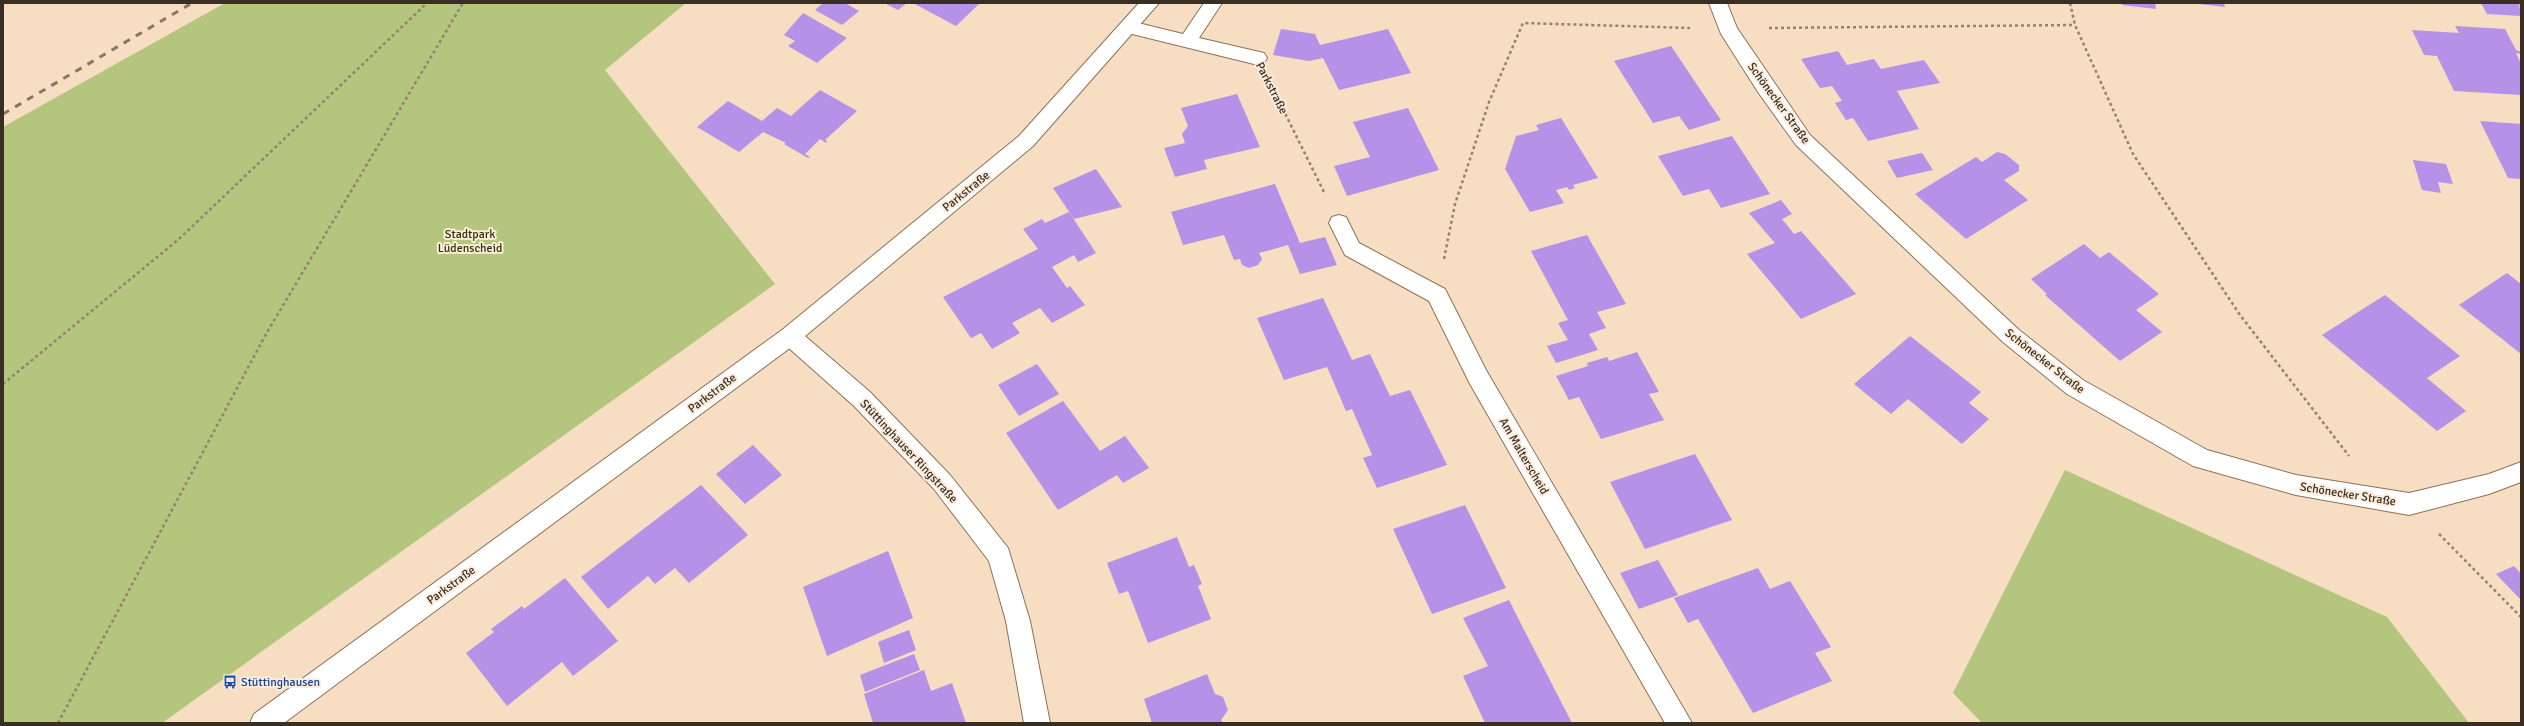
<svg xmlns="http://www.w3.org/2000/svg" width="2524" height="726" font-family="Signika,sans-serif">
  <rect width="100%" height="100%" fill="#f7ddc1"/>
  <path fill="#b4c57e" d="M225,3H686L605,70L775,284L162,723H3V127Z
    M2065,470L2387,617L2469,723H1982L1953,693Z"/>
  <path fill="#b591e7" d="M823,3H845L859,11L842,25L815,10Z
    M884,3H907L898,10Z
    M913,3H980L956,26Z
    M2121,3H2155L2156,9L2122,5Z
    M2199,3H2224L2225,7L2199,4Z
    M2481,3H2519L2521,16L2487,14Z
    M803,13L847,38L817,63L788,46L795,41L784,35Z
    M2455,26L2505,29L2516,50L2521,52V54L2516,53L2521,64V95L2454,91L2437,56L2424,55L2412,30L2459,33Z
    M1281,29L1315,34L1320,45L1388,29L1411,73L1339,90L1323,58L1309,61L1273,55Z
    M1671,46L1712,107L1721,120L1689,130L1679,116L1653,123L1614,61Z
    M1838,51L1847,65L1874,59L1881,69L1924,60L1940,83L1897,91L1919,129L1868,141L1853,118L1846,120L1835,103L1842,101L1832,86L1820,88L1801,59Z
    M820,90L857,111L825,140L827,141L826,143L820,139L805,154L810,157L808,158L784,144L786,143L763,132L739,152L697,127L728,101L762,121L777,108L791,116Z
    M1237,94L1260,147L1204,160L1207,169L1175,177L1164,148L1185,143L1182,134L1188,126L1181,108Z
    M1408,108L1439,170L1347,196L1334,166L1370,157L1353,122Z
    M1561,118L1598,178L1573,185L1575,188L1569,190L1567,187L1556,190L1564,203L1530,212L1505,169L1516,136L1539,130L1536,125Z
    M2480,121L2521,124V179L2508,178Z
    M1732,136L1770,194L1721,208L1709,189L1683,196L1658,156Z
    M1997,152L2005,154L2019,165V171L2004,180L2028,200L1966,239L1915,194L1976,157L1982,162Z
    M1922,153L1933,170L1897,178L1887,161Z
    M2413,160L2446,164L2453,184L2438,182L2441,193L2422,190Z
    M1096,169L1122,207L1074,219L1053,188Z
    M1275,184L1300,243L1325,237L1337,265L1300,274L1288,245L1259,253L1262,259L1258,265L1249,268L1242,265L1240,259L1234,260L1224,235L1183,245L1171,212Z
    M1781,200L1792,214L1782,219L1794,234L1801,231L1856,294L1801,319L1747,254L1775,243L1749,213Z
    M1069,212L1096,253L1078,262L1074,255L1052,267L1067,288L1070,286L1085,305L1052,323L1040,308L1012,323L1020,333L992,349L981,333L971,338L943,297L1038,249L1023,229L1042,219L1045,223Z
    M1587,235L1626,304L1597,312L1606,328L1589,334L1598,350L1556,363L1547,346L1568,340L1558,323L1568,320L1531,251Z
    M2084,244L2100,258L2109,252L2159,294L2136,310L2162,332L2120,361L2045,295L2047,294L2031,279Z
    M2507,273L2521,284V354L2459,305Z
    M2385,295L2460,356L2427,378L2466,411L2437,431L2322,335Z
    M1323,298L1352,360L1370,354L1390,396L1410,390L1447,465L1377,488L1363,458L1372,455L1352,409L1346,411L1327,367L1284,380L1257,318Z
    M1910,336L1981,392L1969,403L1989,419L1962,444L1908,399L1891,414L1854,384Z
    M1637,352L1659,392L1649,394L1664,420L1601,439L1579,397L1569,400L1556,376L1588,366L1587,363L1607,357L1609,361Z
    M1037,364L1059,394L1019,416L998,385Z
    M1063,401L1100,451L1125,436L1149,468L1123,483L1117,475L1058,510L1006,433Z
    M753,445L782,475L745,504L716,474Z
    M1695,454L1732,520L1645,549L1610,482Z
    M701,485L748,535L689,583L675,568L655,584L648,576L608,609L581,577Z
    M1465,505L1506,588L1432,614L1393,529Z
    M1177,537L1189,567L1194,565L1202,584L1198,586L1211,619L1148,643L1128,591L1119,594L1107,563Z
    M888,551L913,618L827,656L803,587Z
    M1658,560L1678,595L1639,609L1620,573Z
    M2514,566L2521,574V600L2496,574Z
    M1758,568L1770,589L1790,581L1831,647L1815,653L1832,681L1753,713L1698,619L1688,623L1674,598Z
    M565,578L618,641L573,676L562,662L507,706L466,653L494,632L491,629L522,606L524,609Z
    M1509,600L1520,622L1572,723H1485L1463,676L1488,666L1463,618Z
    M909,630L916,650L884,663L878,642Z
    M914,654L920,670L865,692L860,675Z
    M924,670L931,691L952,683L966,723H873L864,694Z
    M1207,674L1215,694L1223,697L1228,710L1221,720L1223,723H1152L1144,699Z"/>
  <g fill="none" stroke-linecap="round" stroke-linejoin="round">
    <g stroke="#8a735a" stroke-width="2">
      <path id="service" d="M1204,3H1222L1199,38L1264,53L1267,58L1264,63L1258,65L1124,32L1121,27L1124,22L1130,21L1183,34Z"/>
    </g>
    <g stroke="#8a735a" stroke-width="2">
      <path id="minor" d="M1709,3H1727L1737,28L1810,135L2019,330L2083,380L2207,450L2296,475L2409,493L2489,474L2521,462V482L2489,494L2409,515L2296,495L2193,466L2067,394L2003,342L1796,145L1758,92L1721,34Z
        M1339,215L1346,217L1359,243L1445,289L1486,370L1692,723H1665L1470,384L1429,301L1345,255L1329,223L1332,217Z
        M790,327L798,330L870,392L950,475L1008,548L1030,621L1050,723H1024L1006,621L989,561L934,489L854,406L782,342L779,336L782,330Z"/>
    </g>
    <g stroke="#8a735a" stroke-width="2">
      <path id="tertiary" d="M1139,3H1159L1033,146L798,342L284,723H250L254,714L782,330L1019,136Z"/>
    </g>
    <path stroke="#94826f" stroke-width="2.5" stroke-dasharray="3 3" stroke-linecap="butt" d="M2070,3L2075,25L2133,154L2240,315L2349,456
      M1769,28L2075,25
      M1272,87L1324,192
      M1444,259L1455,204L1489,102L1523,23L1690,28
      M3,384L179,239L427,3
      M2439,534L2521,617
      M58,723L266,334L463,3"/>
    <use href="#service" fill="#fff" fill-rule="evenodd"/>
    <use href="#minor" fill="#fff" fill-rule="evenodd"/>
    <use href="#tertiary" fill="#fff" fill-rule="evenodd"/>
    <path stroke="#877664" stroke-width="3" stroke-dasharray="7 7" stroke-linecap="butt" d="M3,114L192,3"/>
  </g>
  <defs>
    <g id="bus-bare" transform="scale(1.08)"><path d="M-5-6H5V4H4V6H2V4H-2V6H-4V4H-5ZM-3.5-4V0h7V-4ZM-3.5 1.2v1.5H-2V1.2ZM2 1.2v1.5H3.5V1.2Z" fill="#1a4fb4" stroke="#fcecdb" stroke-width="2.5" paint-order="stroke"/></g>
  </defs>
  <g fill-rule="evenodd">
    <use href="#bus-bare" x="230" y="682"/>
  </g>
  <g text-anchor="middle" stroke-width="4" stroke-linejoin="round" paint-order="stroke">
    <g font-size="12" fill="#392e24" stroke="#fcecdb">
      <text transform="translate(1272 88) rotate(63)" y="4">Parkstraße</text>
      <text transform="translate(1779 103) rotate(54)" y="4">Schönecker Straße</text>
      <text transform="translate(966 191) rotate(-39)" y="4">Parkstraße</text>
      <text transform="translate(2045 361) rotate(38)" y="4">Schönecker Straße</text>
      <text transform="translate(712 393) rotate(-37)" y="4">Parkstraße</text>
      <text transform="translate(909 451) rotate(47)" y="4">Stüttinghauser Ringstraße</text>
      <text transform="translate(1524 456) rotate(60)" y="4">Am Malterscheid</text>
      <text transform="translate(2348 494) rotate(9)" y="4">Schönecker Straße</text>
      <text transform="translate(451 585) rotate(-36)" y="4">Parkstraße</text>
    </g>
    <g font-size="12" fill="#2b3309" stroke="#fcecdb">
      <text x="470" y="238">Stadtpark<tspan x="470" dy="14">Lüdenscheid</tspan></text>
    </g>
    <g font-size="12" fill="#164399" stroke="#fcecdb" text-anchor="start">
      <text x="241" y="686">Stüttinghausen</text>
    </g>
  </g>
  <rect width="2524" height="726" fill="none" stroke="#392e24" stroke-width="8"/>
</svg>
